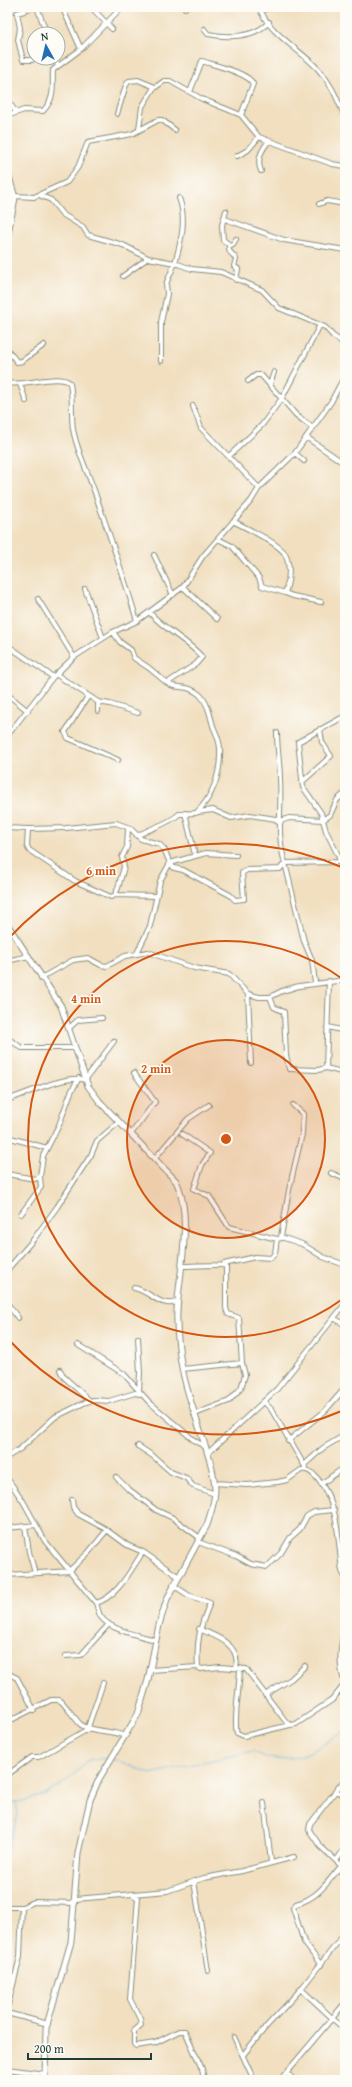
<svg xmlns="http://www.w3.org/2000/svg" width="352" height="2087" font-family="'Gentium Book Plus',serif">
  <rect width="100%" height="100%" fill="#fdfcf7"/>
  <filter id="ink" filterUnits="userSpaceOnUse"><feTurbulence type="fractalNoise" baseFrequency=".025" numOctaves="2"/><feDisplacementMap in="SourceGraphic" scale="8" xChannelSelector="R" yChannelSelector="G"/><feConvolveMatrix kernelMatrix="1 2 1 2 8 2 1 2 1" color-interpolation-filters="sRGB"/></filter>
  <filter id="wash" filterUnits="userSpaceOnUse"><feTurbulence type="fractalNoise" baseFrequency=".012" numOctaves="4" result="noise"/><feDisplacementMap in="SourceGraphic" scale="16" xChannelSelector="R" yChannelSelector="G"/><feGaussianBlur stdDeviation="0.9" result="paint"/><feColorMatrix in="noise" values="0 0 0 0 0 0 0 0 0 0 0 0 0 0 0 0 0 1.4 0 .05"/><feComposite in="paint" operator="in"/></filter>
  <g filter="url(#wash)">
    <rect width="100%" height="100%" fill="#f1dfc0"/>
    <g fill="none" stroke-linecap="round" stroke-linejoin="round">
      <path stroke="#62b5de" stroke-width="1" d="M113,1760L124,1763L150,1774L253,1751C274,1766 301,1758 321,1746C328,1742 337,1733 345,1732
        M7,1802C38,1804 68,1783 88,1760L100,1758L108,1759
        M7,1852L18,1814L16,1802"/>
    </g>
  </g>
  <g filter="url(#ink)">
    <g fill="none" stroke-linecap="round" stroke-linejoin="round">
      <g stroke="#888e7a" stroke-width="6">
        <path id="minor" d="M23,7L24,11L17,13L20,28L18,40L23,60H32
          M23,7L28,9L34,7
          M37,7L47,34
          M62,7L81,49
          M91,7L112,29
          M185,7V8
          M259,7C269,34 300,49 318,69C332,84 337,99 345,117
          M261,11L270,7
          M204,29L208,34C228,38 254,38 269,22
          M55,58L58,66
          M190,92L202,61C214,65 249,73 253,84L241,115
          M7,100L16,112
          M117,114L126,85L129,81L138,80L155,87
          M7,116L24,110L43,111C56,97 52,87 53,70L81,49L122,7
          M139,129L142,107L153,89L164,81H170L202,99L241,115L259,137L332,164L345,166
          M237,156L248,150L259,137
          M261,171C256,160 262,149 269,141
          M39,195L51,200L62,214L83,227L88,235L123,245L148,258
          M15,196L34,197L67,182L78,167L88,142L132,134L158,120H162L175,130
          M319,204L327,201L345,204
          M226,211L222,225L223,240L230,245
          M225,219L284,240L345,250
          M236,239L233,244L229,246C228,254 233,253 236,259L234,266L238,269L236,280
          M123,276L148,258L175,263C181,242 187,219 179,198
          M7,349L17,362L22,361L44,345
          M161,361V322L167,294L166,284L175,263L192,269L221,272L262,290L279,308L325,327L333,336L345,344
          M248,381L256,375H261L296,415L313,428
          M7,383C21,387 60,373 70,383C73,399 71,414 73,429C77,452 89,474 96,496C110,537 125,579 137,621
          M20,384L26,401
          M270,384L274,372
          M193,406L201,428L259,488
          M306,437L345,464
          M295,453L304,461
          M229,456L262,425L282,398L320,325
          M7,518V517
          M233,521C244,527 279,543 285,554C291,566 289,581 285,593L293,596L321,602
          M218,539L232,546L259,578L262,586L285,593
          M154,555L173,595
          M183,587L217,619
          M85,589L103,638
          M38,599L74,657
          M113,632L120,642L131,650L134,658L149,668L167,683L196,664L202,657C187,640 165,630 150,613
          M7,645L53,677
          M57,673V675L98,702V711
          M85,693L87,698L65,732L68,738L118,760
          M7,694L28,711
          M98,702L110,704L138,713
          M277,733C277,748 280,764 280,780C282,809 276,833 285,863L339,862V857L326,831L321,813L303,787L298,742L345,716
          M7,736L53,677L74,657L113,632L137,621L183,587L203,556L251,501L259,488L295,453L331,402L345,375
          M302,782L331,756L322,742L320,729
          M198,812L213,810L231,818L250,815L276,819L278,822L289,818L323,820L330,815L337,800L345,793
          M185,813L195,855
          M7,828L28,829L66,828L116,823L130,828L141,839L159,844L164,849L170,863L174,868L183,870L230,895L235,900L244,899L242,873L247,870L280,869L285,863L304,941L312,960L315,983
          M28,829L27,846L29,850L75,881L111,897L115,895L118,888L124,867L122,857L127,847L128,828
          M137,836C150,828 169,824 179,814L196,813C213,797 221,773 220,749C220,741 216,733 213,726C210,715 208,703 200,695C186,683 180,691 167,683
          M115,895L156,896
          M137,953L150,926L160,881L170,863L206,853L236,855
          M7,961L29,956
          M41,978L73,960L88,958L101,965L107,966L125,956L148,952L194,968L229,974L248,994L259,997H270L282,991L299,986L345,980
          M248,994L251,1063
          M270,997L274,1007L284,1012L286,1055L289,1069L318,1070L326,1068L345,1073
          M328,1027L345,1031
          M69,1028L78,1020L102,1018
          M7,1038L22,1048H75
          M326,1068L329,981
          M10,1099C28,1093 68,1074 85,1080L114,1041
          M293,1105L303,1114L302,1134L289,1190L281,1237L302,1244L323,1257L345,1265
          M131,1134L155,1102L134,1073
          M182,1134L210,1153L202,1165L194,1189L209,1196L229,1227L277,1239L282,1238
          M7,1137L47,1148
          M155,1158L188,1119L209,1105
          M331,1173L345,1179
          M7,1174L35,1179L40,1177
          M21,1214L41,1187L40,1177L43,1156L59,1125L71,1092L79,1078
          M224,1264L255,1257L271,1258L275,1253L277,1239
          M182,1266C189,1266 223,1264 226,1266V1308L228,1314L239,1318L242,1363L245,1375L241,1388L229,1401L195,1414
          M7,1270L33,1240L57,1207L91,1155L97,1141L119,1122
          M134,1288C149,1290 162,1310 178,1301
          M7,1303L18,1318
          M334,1318L345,1325
          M138,1338L140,1373L139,1390
          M78,1345L124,1374L149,1402L195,1441L206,1447
          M182,1369L242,1363
          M60,1370L64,1377L89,1400
          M264,1402L271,1409L307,1470
          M288,1441L325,1411L345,1388
          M138,1446L153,1456L171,1472L186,1478L193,1486L215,1494
          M208,1453L277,1389L345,1304
          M7,1457L20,1449L55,1417L86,1402L94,1400L109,1401L135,1393L140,1394
          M304,1465L323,1448L345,1435
          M116,1477L127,1488L156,1510L173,1518L200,1538
          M7,1478L23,1501L45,1541L96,1603C98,1608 98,1613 101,1617C111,1631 141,1636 156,1640
          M214,1483L247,1485L278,1482L287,1480L301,1470C309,1469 312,1473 317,1478C339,1504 338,1539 342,1571L345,1577
          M321,1484L345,1467
          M72,1500L73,1507L78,1514L104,1528L127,1545L143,1552L179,1577
          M25,1526L29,1552L35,1573
          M7,1528L36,1525
          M198,1542L236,1556L251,1564L267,1567L281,1553L290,1538L300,1529L307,1516L314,1512L334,1510
          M70,1570L88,1553L107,1530
          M7,1575L71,1571
          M173,1585L188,1595L210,1603C200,1626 196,1641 198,1667
          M96,1603C118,1597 131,1569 143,1552
          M199,1629C217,1636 241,1645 236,1668
          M65,1656L81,1655L109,1624
          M240,1668C240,1684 233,1722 237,1733L244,1736L290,1725
          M150,1670L198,1667L201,1669L220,1667L246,1669L287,1723L291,1725L296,1724L332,1700L345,1684C338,1664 340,1648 345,1627
          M7,1673L17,1678L34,1710
          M265,1695L291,1679L305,1666
          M7,1722L51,1700H59L62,1702C68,1709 74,1717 80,1724C89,1732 113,1730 125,1736
          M88,1727L103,1683
          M7,1775L32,1757H39L90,1728
          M345,1779L310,1824L309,1830L320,1846L345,1869
          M337,1791L345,1797
          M264,1803L271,1862
          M336,1861L345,1848
          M194,1881L208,1971
          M132,1894L138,1898L130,1999L140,2019L141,2025L134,2031V2044L136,2046L155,2043L179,2031H185L202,2069L204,2080
          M76,1899L167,1891L204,1878L242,1871L294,1857
          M7,1907H22L34,1902L75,1903
          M321,1965L304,1942L293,1908L296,1904C318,1898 327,1883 341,1866
          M301,1989L345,2030
          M7,2009L20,1957L22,1907
          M7,2013L48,2024
          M234,2037L254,2080
          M243,2055L265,2028L301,1989L345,1933
          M7,2069L45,2074
          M287,2073L294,2080
          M280,2080L345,2003"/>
      </g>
      <g stroke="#888e7a" stroke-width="7">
        <path id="tertiary" d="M7,170L15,198L7,238
          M7,924L61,1006L88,1086L100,1102L176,1181C192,1213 181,1265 178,1299C176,1314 177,1333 179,1348C182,1377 191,1403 200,1430C206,1449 214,1469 215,1489C215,1501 211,1513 207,1525L167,1599L159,1625L148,1680L138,1714L99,1779L90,1800L78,1853L71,1942L46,2028L45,2080"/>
      </g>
      <use href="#minor" stroke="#fff" stroke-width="4"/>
      <use href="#tertiary" stroke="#fff" stroke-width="5"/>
    </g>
  </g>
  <circle cx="226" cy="1139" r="99" fill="#d45610" fill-opacity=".12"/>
  <g fill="none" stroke="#d45610" stroke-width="2">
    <circle cx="226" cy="1139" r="99"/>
    <path d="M344 1298A198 198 0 1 1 344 980"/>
    <path d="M344 1410A296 296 0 0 1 8 1339M8 939A296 296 0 0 1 344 868"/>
  </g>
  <circle cx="226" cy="1139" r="6" fill="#d45610" stroke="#fdfcf7" stroke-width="2"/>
  <g font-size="12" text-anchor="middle" font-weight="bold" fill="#d45610" stroke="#fdfcf7" stroke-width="3.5" stroke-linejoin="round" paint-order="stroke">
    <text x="101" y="875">6 min</text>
    <text x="86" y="1003">4 min</text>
    <text x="156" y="1073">2 min</text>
  </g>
  <rect width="352" height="2087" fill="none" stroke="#fdfcf7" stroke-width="24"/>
  <g transform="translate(46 46) rotate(352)"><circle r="19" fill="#fdfcf7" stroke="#a4b0a9"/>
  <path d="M0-3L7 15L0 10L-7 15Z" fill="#1f6fb2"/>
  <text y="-6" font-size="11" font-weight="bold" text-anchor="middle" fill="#1f3d34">N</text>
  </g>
  <path d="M28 2053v6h123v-6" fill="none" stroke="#1f3d34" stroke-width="2"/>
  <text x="34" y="2053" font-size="12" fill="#1f3d34" stroke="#fdfcf7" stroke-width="3" paint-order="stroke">200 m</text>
</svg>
